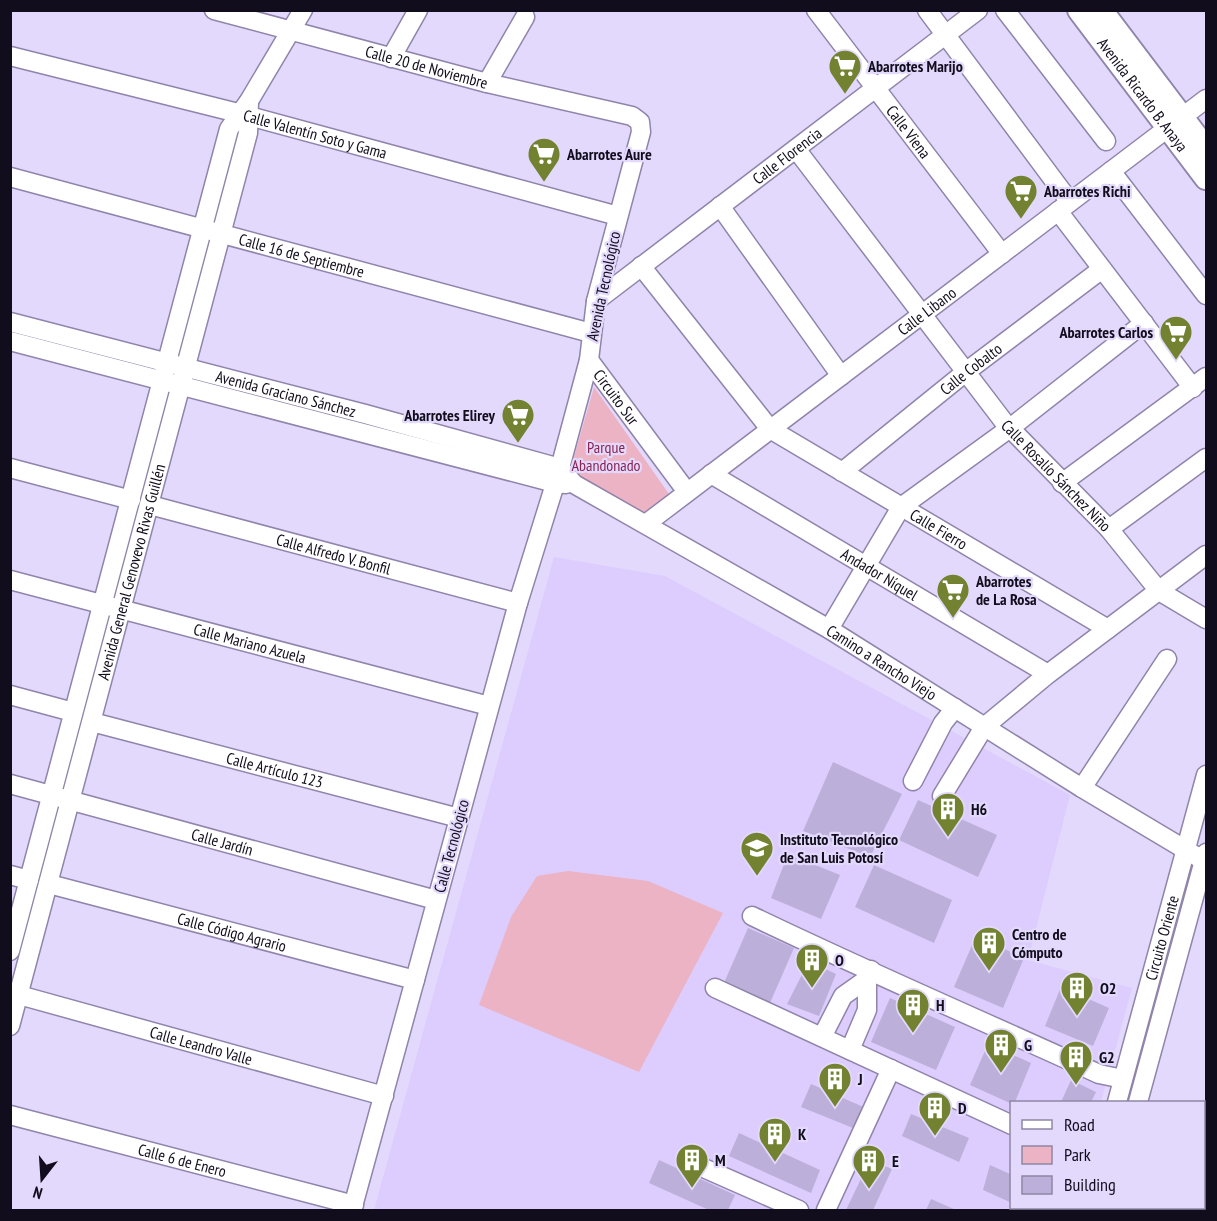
<svg xmlns="http://www.w3.org/2000/svg" width="1217" height="1221" font-family="'PT Sans Narrow',sans-serif">
  <rect width="100%" height="100%" fill="#e3d9fc"/>
  <path fill="#dccdfe" d="M554,557L665,576L1070,795L1028,960L1132,988L1101,1102H1012V1208H1073L1072,1210H374Z"/>
  <path fill="#ecb3c4" d="M594,387L669,494L642,514L570,471Z
    M568,871L648,881L723,913L639,1072L479,1005L511,917L537,876Z"/>
  <path fill="#bcafd9" d="M833,762L902,794L870,857L803,831Z
    M918,800L997,835L978,877L899,840Z
    M788,854L840,875L821,919L771,898Z
    M874,865L952,900L934,943L855,907Z
    M748,928L794,948L770,1003L724,983Z
    M976,936L1024,958L1003,1008L954,987Z
    M809,961L836,974L819,1016L787,1004Z
    M1061,987L1109,1008L1093,1046L1045,1026Z
    M890,998L955,1027L936,1070L871,1042Z
    M988,1044L1031,1063L1015,1102L1012,1104L970,1085Z
    M1071,1080L1096,1092L1091,1102H1061Z
    M811,1084L868,1109L858,1130L801,1107Z
    M911,1114L969,1138L959,1162L902,1136Z
    M739,1133L820,1170L811,1193L729,1156Z
    M659,1160L735,1195L728,1210H709L649,1183Z
    M870,1160L892,1169L873,1210H846Z
    M990,1165L1012,1175V1203L983,1190Z
    M931,1199L956,1210H926Z
    M1021,1208H1066L1065,1210H1027Z"/>
  <g fill="none" stroke-linecap="round" stroke-linejoin="round">
    <g stroke="#9084ab" stroke-width="21">
      <g id="minor">
        <path id="s1" d="M214,10L487,83L632,116L640,122L641,132L596,301L589,360L560,468L518,603L352,1210"/>
        <path id="s2" d="M816,10L1002,254"/>
        <path d="M927,10L1070,202"/>
        <path d="M1005,10L1106,141"/>
        <path id="s3" d="M10,56L238,113L618,216"/>
        <path d="M391,58L418,10"/>
        <path d="M487,83L525,17"/>
        <path id="s4" d="M796,149L1004,422L1109,529L1159,591L1206,619"/>
        <path d="M1111,171L1206,295"/>
        <path id="s5" d="M10,177L591,333"/>
        <path d="M720,206L841,376"/>
        <path d="M1058,211L1193,388"/>
        <path id="s6" d="M641,266L770,429L1108,629"/>
        <path id="s7" d="M596,301L978,10"/>
        <path id="s8" d="M10,322L365,414L560,468L574,484L829,629L1082,788L1206,862"/>
        <path d="M10,341L555,483L566,484"/>
        <path id="s9" d="M589,360L687,492"/>
        <path d="M10,468L131,500"/>
        <path id="s10" d="M842,472L967,371L1102,269"/>
        <path id="s11" d="M711,474L1048,674"/>
        <path d="M1062,483L1206,377"/>
        <path id="s12" d="M150,505L518,603"/>
        <path id="s13" d="M647,523L1206,99"/>
        <path d="M1109,529L1206,458"/>
        <path id="s14" d="M10,580L489,706"/>
        <path d="M829,629L901,507L1010,428L1144,323"/>
        <path d="M10,695L73,712"/>
        <path id="s15" d="M92,722L459,818"/>
        <path d="M913,781L943,723L955,708"/>
        <path id="s16" d="M10,784L436,900"/>
        <path d="M1082,788L1167,659"/>
        <path d="M942,796L984,727L1048,674L1206,555"/>
        <path d="M10,875L29,880"/>
        <path id="s17" d="M49,884L415,980"/>
        <path d="M752,916C866,971 983,1021 1099,1074L1123,1079"/>
        <path d="M10,951L229,129L249,101L303,10"/>
        <path d="M715,988L1012,1125"/>
        <path id="s18" d="M19,995L384,1096"/>
        <path id="s19" d="M10,1026L248,133L249,101"/>
        <path d="M822,1037L843,996L867,979"/>
        <path d="M850,1050L867,1010V979L871,970"/>
        <path id="s20" d="M1117,1102L1206,775"/>
        <path d="M1138,1102L1206,853"/>
        <path id="s21" d="M10,1115L354,1205"/>
        <path d="M1204,1124L1206,1113"/>
        <path d="M690,1162L799,1210"/>
        <path d="M826,1210L891,1069"/>
        <path d="M1088,1210L1089,1208"/>
        <path d="M1110,1210L1111,1208"/>
        <path d="M1180,1210V1208"/>
      </g>
    </g>
    <g stroke="#9084ab" stroke-width="26">
      <g id="major">
        <path id="s22" d="M1079,10L1206,178"/>
        <path d="M1101,10L1206,149"/>
      </g>
    </g>
    <use href="#minor" stroke="#fff" stroke-width="18"/>
    <use href="#major" stroke="#fff" stroke-width="22"/>
  </g>
  <defs>
    <g id="supermarket-pin" transform="scale(1.725)"><path d="M0 17L-7.5 6A9.5 9.5 0 1 1 7.5 6Z" fill="#728231" stroke="#e3d9fc"/><path d="M-6-5.5h2.5l.6 2H6L4.5 2H-2.5L-4.4-4H-6ZM-1.5 3.2a1.3 1.3 0 1 0 .1 0ZM3 3.2a1.3 1.3 0 1 0 .1 0Z" fill="#fff"/></g>
    <g id="building-pin" transform="scale(1.725)"><path d="M0 17L-7.5 6A9.5 9.5 0 1 1 7.5 6Z" fill="#728231" stroke="#e3d9fc"/><path d="M-4-6H4V6H1V3H-1V6H-4ZM-2.5-4.3h1.7v1.8h-1.7ZM.8-4.3h1.7v1.8H.8ZM-2.5-1h1.7V.8h-1.7ZM.8-1h1.7V.8H.8Z" fill="#fff"/></g>
    <g id="university-pin" transform="scale(1.725)"><path d="M0 17L-7.5 6A9.5 9.5 0 1 1 7.5 6Z" fill="#728231" stroke="#e3d9fc"/><path d="M0-5L7-2L0 1L-7-2ZM-4 1L0 2.5L4 1V4Q0 6-4 4Z" fill="#fff"/></g>
  </defs>
  <g fill-rule="evenodd">
    <use href="#supermarket-pin" x="845" y="66"/>
    <use href="#supermarket-pin" x="544" y="154"/>
    <use href="#supermarket-pin" x="1021" y="191"/>
    <use href="#supermarket-pin" x="1176" y="332"/>
    <use href="#supermarket-pin" x="518" y="415"/>
    <use href="#supermarket-pin" x="953" y="590"/>
    <use href="#building-pin" x="948" y="809"/>
    <use href="#university-pin" x="757" y="848"/>
    <use href="#building-pin" x="989" y="943"/>
    <use href="#building-pin" x="812" y="960"/>
    <use href="#building-pin" x="1077" y="988"/>
    <use href="#building-pin" x="913" y="1005"/>
    <use href="#building-pin" x="1001" y="1045"/>
    <use href="#building-pin" x="1076" y="1057"/>
    <use href="#building-pin" x="835" y="1079"/>
    <use href="#building-pin" x="935" y="1108"/>
    <use href="#building-pin" x="775" y="1134"/>
    <use href="#building-pin" x="692" y="1160"/>
    <use href="#building-pin" x="869" y="1161"/>
  </g>
  <g text-anchor="middle" stroke-width="4.5" stroke-linejoin="round" paint-order="stroke">
    <g font-size="16" font-weight="bold" fill="#120d1c" stroke="#e3d9fc" text-anchor="start">
      <text x="868" y="72">Abarrotes Marijo</text>
      <text x="567" y="160">Abarrotes Aure</text>
      <text x="1044" y="197">Abarrotes Richi</text>
      <text x="1153" y="338" text-anchor="end">Abarrotes Carlos</text>
      <text x="495" y="421" text-anchor="end">Abarrotes Elirey</text>
      <text x="976" y="587">Abarrotes<tspan x="976" dy="18">de La Rosa</tspan></text>
      <text x="971" y="815">H6</text>
      <text x="780" y="845">Instituto Tecnológico<tspan x="780" dy="18">de San Luis Potosí</tspan></text>
      <text x="1012" y="940">Centro de<tspan x="1012" dy="18">Cómputo</tspan></text>
      <text x="835" y="966">O</text>
      <text x="1100" y="994">O2</text>
      <text x="936" y="1011">H</text>
      <text x="1024" y="1051">G</text>
      <text x="1099" y="1063">G2</text>
      <text x="858" y="1085">J</text>
      <text x="958" y="1114">D</text>
      <text x="798" y="1140">K</text>
      <text x="715" y="1166">M</text>
      <text x="892" y="1167">E</text>
    </g>
    <g font-size="16" fill="#120d1c" stroke="#e3d9fc">
      <text dy="6" stroke="none"><textPath href="#s1" startOffset="220">Calle 20 de Noviembre</textPath></text>
      <text dy="6" stroke="none"><textPath href="#s22" startOffset="106">Avenida Ricardo B. Anaya</textPath></text>
      <text dy="6" stroke="none"><textPath href="#s2" startOffset="153">Calle Viena</textPath></text>
      <text dy="6" stroke="none"><textPath href="#s3" startOffset="315">Calle Valentín Soto y Gama</textPath></text>
      <text dy="6" stroke="none"><textPath href="#s7" startOffset="240">Calle Florencia</textPath></text>
      <text dy="6" stroke="none"><textPath href="#s5" startOffset="302">Calle 16 de Septiembre</textPath></text>
      <text transform="translate(603 286) rotate(-78)" y="6">Avenida Tecnológico</text>
      <text dy="6" stroke="none"><textPath href="#s13" startOffset="351">Calle Libano</textPath></text>
      <text dy="6" stroke="none"><textPath href="#s10" startOffset="165">Calle Cobalto</textPath></text>
      <text dy="6" stroke="none"><textPath href="#s8" startOffset="285">Avenida Graciano Sánchez</textPath></text>
      <text dy="6" stroke="none"><textPath href="#s9" startOffset="46">Circuito Sur</textPath></text>
      <text dy="6" stroke="none"><textPath href="#s4" startOffset="418">Calle Rosalío Sánchez Niño</textPath></text>
      <text dy="6" stroke="none"><textPath href="#s6" startOffset="404">Calle Fierro</textPath></text>
      <text dy="6" stroke="none"><textPath href="#s12" startOffset="190">Calle Alfredo V. Bonfil</textPath></text>
      <text dy="6" stroke="none"><textPath href="#s19" startOffset="470">Avenida General Genovevo Rivas Guillén</textPath></text>
      <text dy="6" stroke="none"><textPath href="#s11" startOffset="196">Andador Níquel</textPath></text>
      <text dy="6" stroke="none"><textPath href="#s14" startOffset="248">Calle Mariano Azuela</textPath></text>
      <text dy="6" stroke="none"><textPath href="#s8" startOffset="946">Camino a Rancho Viejo</textPath></text>
      <text dy="6" stroke="none"><textPath href="#s15" startOffset="189">Calle Artículo 123</textPath></text>
      <text dy="6" stroke="none"><textPath href="#s16" startOffset="220">Calle Jardín</textPath></text>
      <text transform="translate(451 846) rotate(-75)" y="6">Calle Tecnológico</text>
      <text dy="6" stroke="none"><textPath href="#s17" startOffset="189">Calle Código Agrario</textPath></text>
      <text dy="6" stroke="none"><textPath href="#s20" startOffset="170">Circuito Oriente</textPath></text>
      <text dy="6" stroke="none"><textPath href="#s18" startOffset="189">Calle Leandro Valle</textPath></text>
      <text dy="6" stroke="none"><textPath href="#s21" startOffset="178">Calle 6 de Enero</textPath></text>
    </g>
    <g font-size="16" fill="#8a234f" stroke="#e3d9fc">
      <text x="606" y="453">Parque<tspan x="606" dy="18">Abandonado</tspan></text>
    </g>
  </g>
  <rect width="1217" height="1221" fill="none" stroke="#120d1c" stroke-width="24"/>
  <rect x="1010" y="1101" width="195" height="108" fill="#e3d9fc" stroke="#8f87a2" stroke-width="1.5"/>
  <rect x="1022" y="1120" width="30" height="9" fill="#ffffff" stroke="#8f87a2" stroke-width="1.5"/>
  <text x="1064" y="1131" font-size="18" fill="#120d1c">Road</text>
  <rect x="1022" y="1146" width="30" height="18" fill="#ecb3c4" stroke="#8f87a2" stroke-width="1.5"/>
  <text x="1064" y="1161" font-size="18" fill="#120d1c">Park</text>
  <rect x="1022" y="1176" width="30" height="18" fill="#bcafd9" stroke="#8f87a2" stroke-width="1.5"/>
  <text x="1064" y="1191" font-size="18" fill="#120d1c">Building</text>
  <g transform="translate(42 1179) rotate(197)" stroke="#e3d9fc" stroke-width="4.5" paint-order="stroke">
  <path d="M0-4.5L10 22L0 15L-10 22Z" fill="#120d1c"/>
  <text y="-9" font-size="16" font-weight="bold" text-anchor="middle" fill="#120d1c">N</text>
  </g>
</svg>
